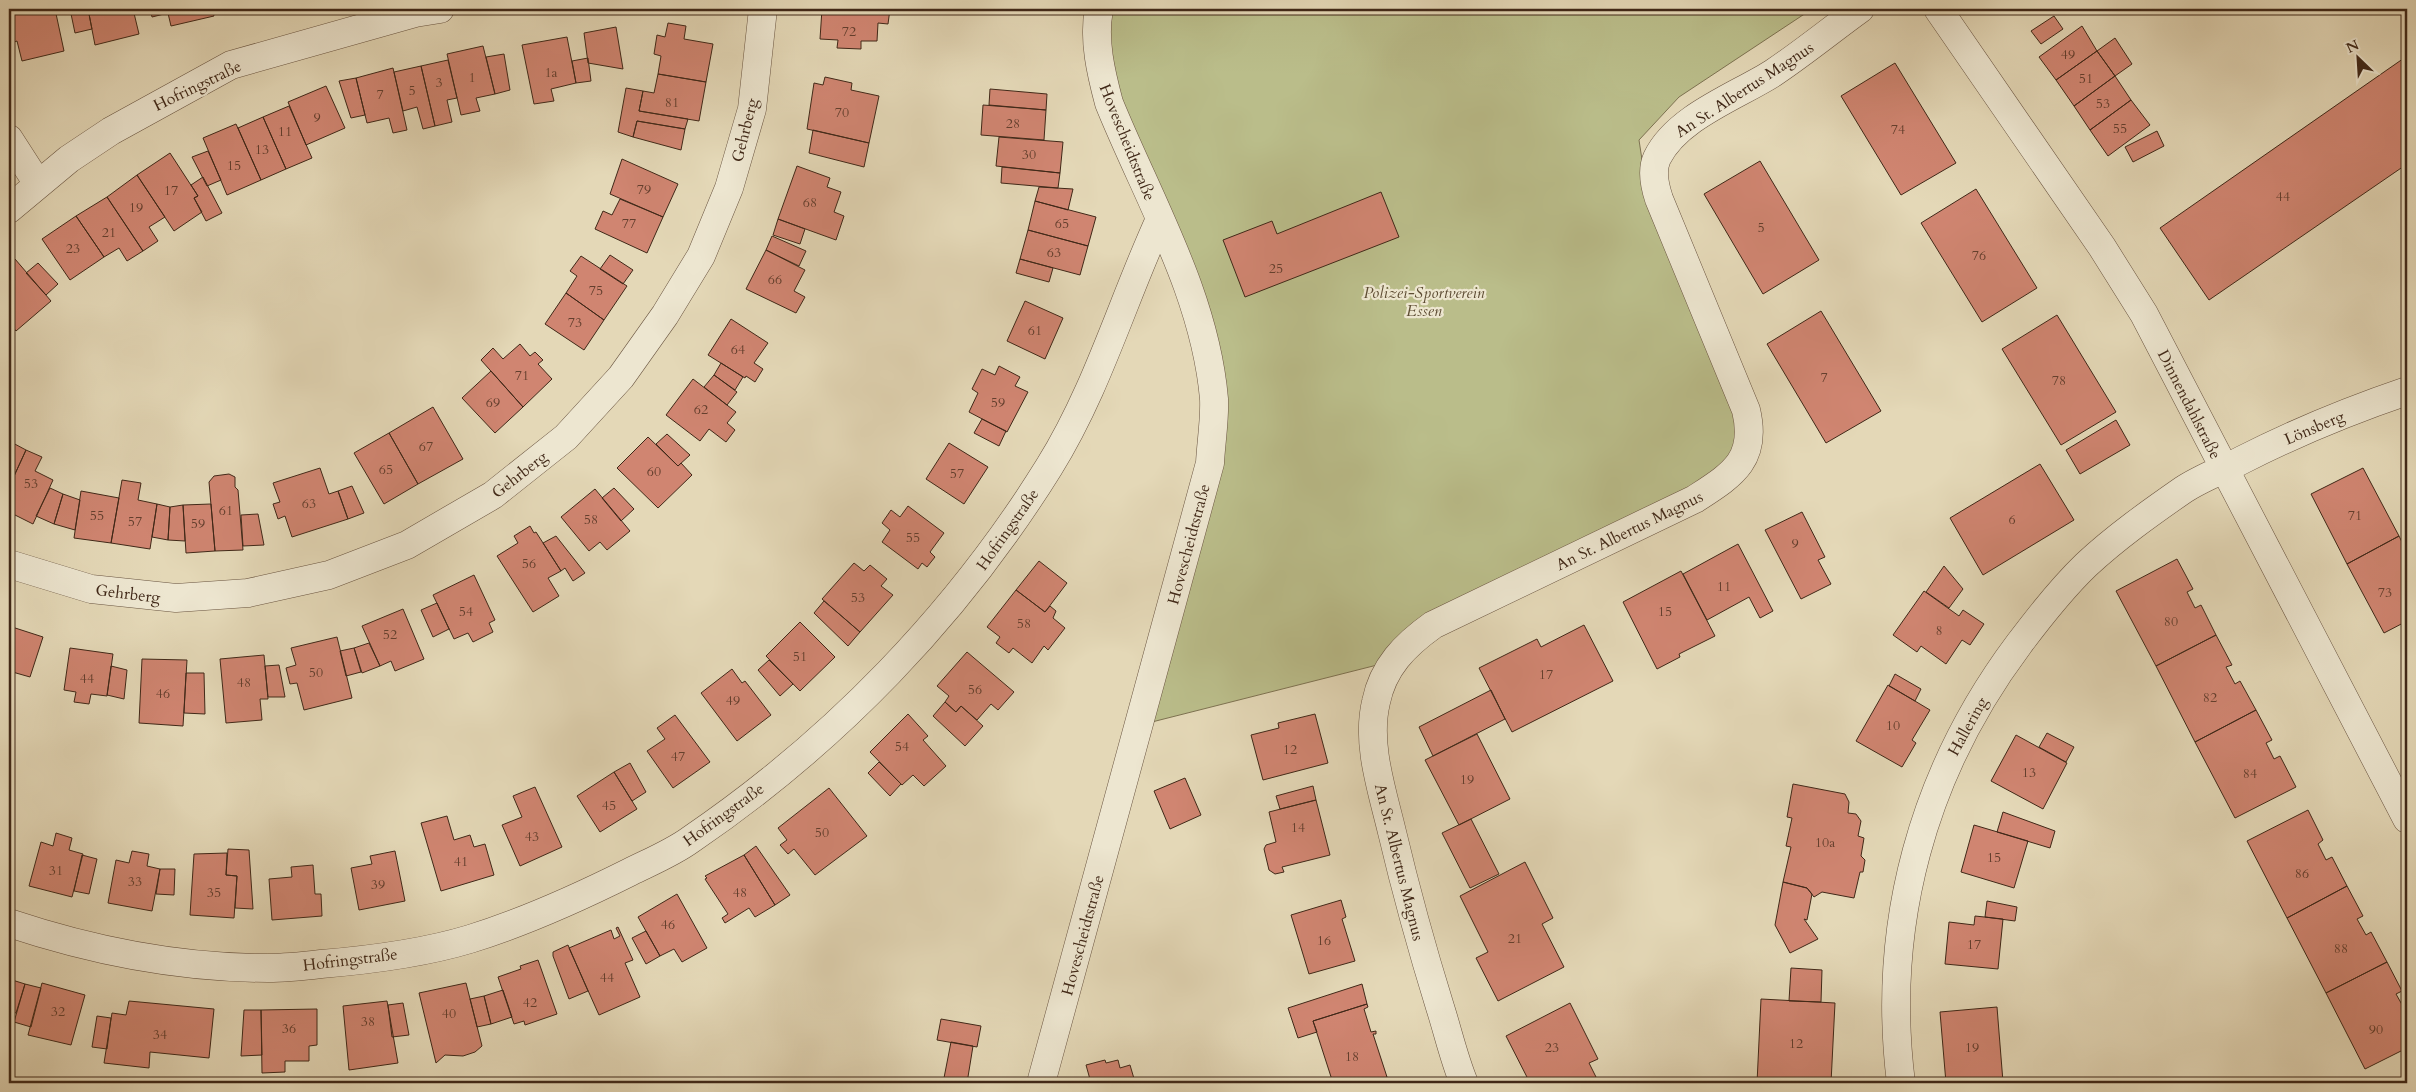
<svg xmlns="http://www.w3.org/2000/svg" width="2416" height="1092" font-family="Cardo,serif">
  <rect width="100%" height="100%" fill="#e4d8b7"/>
  <filter id="stains"><feTurbulence type="fractalNoise" baseFrequency=".004" numOctaves="4"/><feColorMatrix values="0 0 0 0 .2 0 0 0 0 .09 0 0 0 0 .02 0 0 0 .5 -.17"/></filter>
  <radialGradient id="worn" r=".72"><stop offset=".6" stop-color="#630" stop-opacity="0"/><stop offset="1" stop-color="#630" stop-opacity=".3"/></radialGradient>
  <path fill="#babd8a" stroke="#7d7251" d="M1107,9H1812L1679,97L1639,140L1644,173L1747,426L1725,473L1389,662L1144,724L1219,398L1109,83Z"/>
  <path fill="#d08571" stroke="#402818" d="M9,9H55L64,51L22,61L17,41L9,44Z
    M70,9H88L92,29L75,33Z
    M88,9H133L139,34L95,45Z
    M150,9H167L168,13L152,17Z
    M167,9H212L214,16L171,26Z
    M822,9H890L888,24L878,23L877,41H861V49L837,48L838,40L820,39Z
    M2054,16L2063,29L2041,44L2031,31Z
    M668,23L686,26L684,39L713,44L706,82L658,74L661,56L654,54L657,35L665,37Z
    M2082,26L2097,51L2056,80L2039,57Z
    M616,27L623,69L588,63L584,33Z
    M567,37L576,83L551,89L554,101L534,104L522,45Z
    M2115,38L2132,64L2115,76L2097,51Z
    M483,46L495,94L476,98L480,111L461,115L447,54Z
    M2097,51L2115,76L2074,106L2056,80Z
    M504,54L510,90L495,94L486,57Z
    M2407,56V164L2209,300L2160,228Z
    M588,58L591,81L576,83L572,61Z
    M448,60L457,98L447,100L452,122L435,126L421,66Z
    M1895,63L1956,163L1901,195L1841,96Z
    M421,66L435,126L423,129L417,107L403,111L394,72Z
    M393,68L407,130L393,133L389,118L367,123L356,78Z
    M658,74L706,82L699,121L639,111L643,91L654,93Z
    M2115,76L2131,100L2090,130L2074,106Z
    M825,77L852,83L851,90L879,96L869,143L807,129L814,83L823,85Z
    M356,78L365,115L351,118L339,81Z
    M326,86L345,128L306,145L288,102Z
    M626,88L643,91L639,111L688,119L685,129L637,121L633,137L618,132Z
    M990,89L1047,94L1046,110L989,105Z
    M2131,100L2150,125L2108,156L2090,130Z
    M983,105L1046,110L1044,140L981,135Z
    M289,106L312,158L286,169L263,117Z
    M263,117L286,169L261,180L238,128Z
    M637,121L685,129L681,150L633,137Z
    M236,124L261,180L227,195L203,138Z
    M813,130L869,143L864,167L809,153Z
    M2157,131L2164,146L2133,162L2125,147Z
    M999,137L1063,142L1060,173L996,166Z
    M208,151L221,180L207,186L192,157Z
    M170,153L198,196L194,198L202,212L174,231L137,175Z
    M622,159L678,184L663,217L610,194Z
    M1760,161L1819,260L1763,294L1704,194Z
    M797,166L830,178L827,187L841,192L834,212L844,216L836,240L778,219Z
    M1002,167L1060,173L1058,188L1001,183Z
    M137,175L165,217L149,227L158,241L143,251L107,197Z
    M203,177L222,213L206,221L194,198L198,196L191,185Z
    M1039,187L1073,189L1068,210L1035,201Z
    M1976,189L2037,288L1982,322L1921,223Z
    M1381,192L1399,237L1245,297L1223,240L1272,221L1277,234Z
    M107,197L143,251L127,261L119,248L104,257L76,216Z
    M620,199L663,217L647,253L595,229L603,211L612,215Z
    M1035,201L1096,217L1088,246L1028,230Z
    M76,216L104,257L70,280L42,239Z
    M778,219L805,229L800,244L773,235Z
    M1028,230L1088,246L1080,275L1020,259Z
    M772,236L806,251L799,266L766,250Z
    M766,250L805,270L794,291L805,297L796,313L746,289Z
    M610,255L633,270L623,284L600,269Z
    M581,256L627,286L604,320L566,293L577,276L570,271Z
    M15,259L51,301L16,331L9,322V264Z
    M1020,259L1053,268L1049,282L1016,273Z
    M38,263L58,284L46,295L26,273Z
    M566,293L604,320L584,350L545,324Z
    M1025,301L1063,318L1045,359L1007,341Z
    M1821,311L1881,411L1826,443L1767,344Z
    M2057,315L2116,412L2061,445L2002,349Z
    M731,319L768,343L754,363L763,369L755,382L746,376L745,378L708,355Z
    M520,344L530,356L535,352L543,360L538,364L552,379L523,407L481,360L493,348L503,359Z
    M721,363L743,377L735,390L714,375Z
    M999,366L1020,377L1015,386L1028,392L1007,432L969,412L978,393L972,389L982,369L995,375Z
    M491,371L523,407L495,433L462,398Z
    M714,375L737,392L727,405L704,387Z
    M693,379L736,412L727,423L735,430L726,442L709,429L700,441L666,415Z
    M433,407L463,459L418,484L389,433Z
    M982,419L1006,431L999,446L974,433Z
    M2116,420L2130,445L2080,474L2066,450Z
    M389,433L418,484L384,504L354,453Z
    M667,434L690,455L678,466L656,444Z
    M648,437L678,466L681,463L692,475L658,508L617,468Z
    M11,442L26,450L9,487V447Z
    M949,443L988,467L964,504L926,479Z
    M26,450L42,457L35,471L53,480L33,524L9,512V487Z
    M2040,464L2074,520L1983,575L1950,518Z
    M320,468L329,494L338,491L348,519L292,537L285,516L278,519L273,504L280,502L273,483Z
    M2363,468L2399,536L2347,564L2311,494Z
    M229,474L235,477V487L238,490L243,550L215,551L209,482L214,476Z
    M122,480L141,483L138,500L157,504L150,549L111,543Z
    M352,486L364,513L348,519L338,491Z
    M50,488L63,494L54,524L36,516Z
    M614,488L634,509L621,521L602,498Z
    M595,489L630,531L607,550L600,542L589,551L561,517Z
    M81,491L119,498L111,543L74,538Z
    M63,494L80,500L75,530L54,524Z
    M157,504L170,507L168,540L152,537Z
    M211,504L215,551L186,553L183,505Z
    M183,505L185,541L168,540L170,507Z
    M908,506L944,533L930,552L935,557L927,567L922,563L918,569L882,542L890,530L882,523L891,510L900,517Z
    M1802,512L1825,557L1818,560L1831,584L1801,599L1765,530Z
    M258,514L264,545L243,546L241,515Z
    M530,526L534,533L536,532L561,571L548,578L559,596L533,612L497,556L518,543L514,536Z
    M556,536L585,573L573,581L565,568L561,571L543,543Z
    M2399,536L2407,552V621L2384,633L2347,564Z
    M1738,544L1773,611L1760,618L1749,597L1707,620L1683,574Z
    M2177,559L2193,589L2187,592L2195,608L2201,605L2216,635L2156,666L2116,591Z
    M1039,561L1067,583L1045,612L1016,590Z
    M854,563L864,571L870,565L887,579L881,586L893,595L860,632L822,599Z
    M1944,566L1963,589L1949,608L1926,592Z
    M1681,571L1715,636L1679,654L1680,657L1657,669L1623,602Z
    M474,575L495,620L489,623L493,632L473,642L468,633L454,639L433,595Z
    M1016,590L1045,612L1050,606L1056,611L1053,618L1065,628L1048,650L1044,646L1032,663L1013,648L1009,653L996,643L1000,637L987,627Z
    M1924,591L1959,616L1963,610L1984,624L1970,645L1962,640L1946,664L1921,646L1917,652L1893,635Z
    M824,601L860,632L848,646L814,613Z
    M437,603L449,629L433,637L421,610Z
    M403,609L424,659L395,671L391,661L380,666L362,626Z
    M800,622L835,657L800,691L766,656Z
    M1584,625L1613,681L1512,732L1479,668L1537,639L1541,647Z
    M9,626L43,637L30,677L9,671Z
    M2216,635L2232,665L2226,667L2235,684L2240,681L2256,710L2195,742L2156,666Z
    M337,637L352,698L304,710L297,683L290,684L286,668L296,665L291,648Z
    M369,643L380,666L362,673L354,648Z
    M70,648L113,654L107,696L91,694L89,704L74,702L76,692L64,690Z
    M354,648L361,672L346,676L340,651Z
    M967,652L1014,692L998,710L991,704L977,720L961,706L956,712L945,702L949,696L937,686Z
    M264,655L268,699H260L262,720L226,723L220,659Z
    M142,659L187,660L183,726L139,723Z
    M769,660L793,684L780,696L758,670Z
    M279,665L285,697H268L265,666Z
    M111,666L127,670L124,699L107,695Z
    M732,669L742,683L745,681L771,715L737,741L701,693Z
    M186,673H204L205,714L184,713Z
    M1895,674L1921,689L1915,701L1889,686Z
    M1888,685L1930,710L1912,740L1916,743L1902,767L1856,741Z
    M1491,690L1505,719L1433,756L1419,727Z
    M945,702L956,712L961,706L983,726L965,746L933,716Z
    M2256,710L2272,740L2266,743L2274,759L2280,756L2296,787L2235,818L2195,742Z
    M908,714L928,736L923,740L946,766L924,786L913,775L902,785L870,752Z
    M1315,714L1328,763L1263,780L1251,735L1279,728L1278,723Z
    M675,715L710,762L673,788L647,751L665,739L657,728Z
    M2047,733L2074,747L2066,762L2039,747Z
    M1477,734L1510,799L1459,825L1425,760Z
    M2016,735L2067,763L2043,809L1991,781Z
    M879,762L901,784L890,796L868,773Z
    M630,763L646,792L632,801L614,772Z
    M614,772L637,809L600,832L577,796Z
    M1185,778L1201,815L1170,829L1154,791Z
    M1793,784L1845,794L1849,802L1848,813L1856,814L1861,821L1858,836L1864,838L1861,856L1865,860L1863,872H1860L1854,898L1822,892L1814,897L1807,888L1783,882L1791,847L1786,846L1792,818L1787,817Z
    M1313,786L1316,800L1280,809L1276,796Z
    M535,787L562,847L520,866L502,825L522,817L513,796Z
    M829,788L867,836L815,875L794,849L788,854L780,845L787,840L778,828Z
    M1316,800L1330,855L1282,867L1284,872L1275,874L1269,870L1264,849L1266,845L1276,842L1269,812Z
    M2308,810L2323,840L2318,844L2326,860L2332,857L2347,886L2287,918L2247,841Z
    M2003,812L2055,831L2050,848L1997,832Z
    M447,816L454,840L470,835L474,847L485,844L494,875L441,891L421,823Z
    M1471,819L1499,874L1470,888L1442,833Z
    M1974,825L2028,841L2014,888L1961,872Z
    M56,833L72,838L69,850L83,854L72,897L29,886L41,842L53,846Z
    M756,846L790,895L775,905L744,855Z
    M228,849L249,850L253,909L235,908L237,876L226,875Z
    M132,851L149,854L147,866L160,869L152,911L108,903L116,860L129,863Z
    M395,851L405,901L359,910L351,868L372,864L370,856Z
    M227,853L226,875L237,876L234,918L190,915L194,854Z
    M82,855L97,859L89,894L74,891Z
    M744,855L775,905L755,917L749,908L725,923L722,918L728,914L705,879L707,878L705,876Z
    M1525,862L1553,918L1542,924L1564,967L1498,1001L1476,958L1488,952L1460,896Z
    M313,865L315,894H321L322,916L272,920L269,879L292,877L291,867Z
    M160,869H175L174,895L156,894Z
    M1783,882L1807,888L1812,894L1807,920L1804,919L1818,939L1790,953L1775,925Z
    M2347,886L2363,916L2357,919L2366,935L2371,932L2387,962L2326,993L2287,918Z
    M677,894L707,948L682,962L674,949L660,956L638,917Z
    M1341,900L1346,917L1342,919L1355,961L1309,974L1291,915Z
    M1987,901L2017,907L2015,921L1985,917Z
    M1975,916L2003,919L1998,969L1945,964L1949,922L1974,925Z
    M618,927L633,960L625,963L640,997L599,1015L569,948L611,930L614,939L620,936L616,928Z
    M646,931L660,956L646,964L632,938Z
    M568,945L588,991L569,999L553,956V952Z
    M538,960L557,1014L525,1025L524,1021L514,1024L498,977L521,969L520,966Z
    M2387,962L2402,991L2396,994L2405,1010L2407,1009V1048L2365,1069L2326,993Z
    M1791,968L1822,970L1821,1002L1789,1001Z
    M9,979L25,984L16,1013L9,1011Z
    M42,983L85,995L71,1045L28,1035Z
    M466,983L482,1046L475,1052L463,1056L445,1055L436,1063L419,993Z
    M25,984L41,988L31,1027L14,1022Z
    M1362,984L1367,1004L1313,1021L1317,1032L1298,1038L1288,1008Z
    M503,990L512,1017L491,1024L484,996Z
    M484,996L491,1024L477,1027L470,999Z
    M1761,999L1835,1003L1831,1083H1757Z
    M129,1001L214,1009L209,1058L150,1052L149,1068L104,1063L112,1013L126,1015Z
    M387,1001L398,1063L349,1070L343,1006Z
    M403,1003L409,1035L392,1037L388,1005Z
    M1570,1003L1598,1059L1589,1063L1599,1083H1530L1506,1036Z
    M1367,1004L1368,1007L1364,1009L1371,1032L1376,1031V1034H1373L1387,1077L1367,1083H1333L1313,1021Z
    M1997,1007L2003,1082L1946,1083L1940,1012Z
    M317,1009V1045L309,1046V1061H285V1072L262,1073L261,1010Z
    M244,1010H261L262,1055L241,1056Z
    M97,1016L111,1018L107,1049L92,1047Z
    M941,1019L981,1026L977,1047L937,1040Z
    M951,1042L973,1046L967,1083H943Z
    M1105,1060L1106,1063L1118,1060L1120,1068L1130,1065L1135,1082L1139,1081L1140,1083H1091L1086,1065Z"/>
  <g fill="none" stroke-linecap="round" stroke-linejoin="round">
    <g stroke="#695440" stroke-width="29">
      <path id="minor" d="M1938,9L2102,247L2144,314L2407,819
        M9,139L38,184
        M9,209L69,159L111,131L231,65L415,13L440,9
        M9,564L91,589L176,598L248,593L329,575L407,545L493,495L566,437L621,377L665,315L701,256L729,188L752,109L763,9
        M9,923C93,951 180,968 268,968C286,968 304,966 321,964C369,960 424,953 470,939C525,922 578,898 630,872C650,862 672,853 690,840C834,742 957,615 1049,467C1097,390 1122,302 1160,219
        M1041,1083L1210,463C1211,442 1215,420 1214,399C1205,294 1148,199 1109,103C1101,73 1093,40 1099,9
        M1464,1083C1454,1059 1448,1032 1440,1007C1422,949 1406,891 1392,832C1382,790 1366,744 1376,702C1383,667 1405,645 1433,625L1695,499C1732,475 1758,460 1746,410L1659,199C1655,187 1651,171 1657,158C1677,117 1737,96 1773,73C1803,53 1831,30 1860,9
        M1901,1083C1881,924 1923,772 2019,644C2040,616 2061,589 2086,565C2116,537 2150,513 2183,490C2201,478 2223,470 2242,460C2295,433 2351,410 2407,391"/>
    </g>
    <use href="#minor" stroke="#ede6d0" stroke-width="28"/>
  </g>
  <g text-anchor="middle" stroke-width="4.5" stroke-linejoin="round" paint-order="stroke">
    <g font-size="14" fill="#643f2e">
      <text x="849" y="36">72</text>
      <text x="2068" y="59">49</text>
      <text x="551" y="77">1a</text>
      <text x="472" y="82">1</text>
      <text x="2086" y="83">51</text>
      <text x="439" y="87">3</text>
      <text x="412" y="95">5</text>
      <text x="380" y="99">7</text>
      <text x="672" y="107">81</text>
      <text x="2103" y="108">53</text>
      <text x="842" y="117">70</text>
      <text x="317" y="122">9</text>
      <text x="1013" y="128">28</text>
      <text x="2120" y="133">55</text>
      <text x="1898" y="134">74</text>
      <text x="285" y="136">11</text>
      <text x="262" y="154">13</text>
      <text x="1029" y="159">30</text>
      <text x="234" y="170">15</text>
      <text x="644" y="194">79</text>
      <text x="171" y="195">17</text>
      <text x="2283" y="201">44</text>
      <text x="810" y="207">68</text>
      <text x="136" y="212">19</text>
      <text x="629" y="228">77</text>
      <text x="1062" y="228">65</text>
      <text x="1761" y="232">5</text>
      <text x="109" y="237">21</text>
      <text x="73" y="253">23</text>
      <text x="1054" y="257">63</text>
      <text x="1979" y="260">76</text>
      <text x="1276" y="273">25</text>
      <text x="775" y="284">66</text>
      <text x="596" y="295">75</text>
      <text x="575" y="327">73</text>
      <text x="1035" y="335">61</text>
      <text x="738" y="354">64</text>
      <text x="522" y="380">71</text>
      <text x="1824" y="382">7</text>
      <text x="2059" y="385">78</text>
      <text x="493" y="407">69</text>
      <text x="998" y="407">59</text>
      <text x="701" y="414">62</text>
      <text x="426" y="451">67</text>
      <text x="386" y="474">65</text>
      <text x="654" y="476">60</text>
      <text x="957" y="478">57</text>
      <text x="31" y="488">53</text>
      <text x="309" y="508">63</text>
      <text x="226" y="515">61</text>
      <text x="97" y="520">55</text>
      <text x="2355" y="520">71</text>
      <text x="591" y="524">58</text>
      <text x="2012" y="524">6</text>
      <text x="135" y="526">57</text>
      <text x="198" y="528">59</text>
      <text x="913" y="542">55</text>
      <text x="1795" y="548">9</text>
      <text x="529" y="568">56</text>
      <text x="1724" y="591">11</text>
      <text x="2385" y="597">73</text>
      <text x="858" y="602">53</text>
      <text x="466" y="616">54</text>
      <text x="1665" y="616">15</text>
      <text x="2171" y="626">80</text>
      <text x="1024" y="628">58</text>
      <text x="1939" y="635">8</text>
      <text x="390" y="639">52</text>
      <text x="800" y="661">51</text>
      <text x="316" y="677">50</text>
      <text x="1546" y="679">17</text>
      <text x="87" y="683">44</text>
      <text x="244" y="687">48</text>
      <text x="975" y="694">56</text>
      <text x="163" y="698">46</text>
      <text x="2210" y="702">82</text>
      <text x="733" y="705">49</text>
      <text x="1893" y="730">10</text>
      <text x="902" y="751">54</text>
      <text x="1290" y="754">12</text>
      <text x="678" y="761">47</text>
      <text x="2029" y="777">13</text>
      <text x="2250" y="778">84</text>
      <text x="1467" y="784">19</text>
      <text x="609" y="810">45</text>
      <text x="1298" y="832">14</text>
      <text x="822" y="837">50</text>
      <text x="532" y="841">43</text>
      <text x="1825" y="847">10a</text>
      <text x="1994" y="862">15</text>
      <text x="461" y="866">41</text>
      <text x="56" y="875">31</text>
      <text x="2302" y="878">86</text>
      <text x="135" y="886">33</text>
      <text x="378" y="889">39</text>
      <text x="214" y="897">35</text>
      <text x="740" y="897">48</text>
      <text x="668" y="929">46</text>
      <text x="1515" y="943">21</text>
      <text x="1324" y="945">16</text>
      <text x="1974" y="949">17</text>
      <text x="2341" y="953">88</text>
      <text x="607" y="982">44</text>
      <text x="530" y="1007">42</text>
      <text x="58" y="1016">32</text>
      <text x="449" y="1018">40</text>
      <text x="368" y="1026">38</text>
      <text x="289" y="1033">36</text>
      <text x="2376" y="1034">90</text>
      <text x="160" y="1039">34</text>
      <text x="1796" y="1048">12</text>
      <text x="1552" y="1052">23</text>
      <text x="1972" y="1052">19</text>
      <text x="1352" y="1061">18</text>
    </g>
    <g font-size="16" fill="#402818" stroke="#ede6d0">
      <text transform="translate(197 85) rotate(-26)" y="6">Hofringstraße</text>
      <text transform="translate(1744 89) rotate(-33)" y="6">An St. Albertus Magnus</text>
      <text transform="translate(744 130) rotate(-76)" y="6">Gehrberg</text>
      <text transform="translate(1128 142) rotate(68)" y="6">Hovescheidtstraße</text>
      <text transform="translate(2190 404) rotate(63)" y="6">Dinnendahlstraße</text>
      <text transform="translate(2314 427) rotate(-23)" y="6">Lönsberg</text>
      <text transform="translate(519 474) rotate(-38)" y="6">Gehrberg</text>
      <text transform="translate(1007 529) rotate(-55)" y="6">Hofringstraße</text>
      <text transform="translate(1629 530) rotate(-26)" y="6">An St. Albertus Magnus</text>
      <text transform="translate(1188 544) rotate(-75)" y="6">Hovescheidtstraße</text>
      <text transform="translate(128 593) rotate(7)" y="6">Gehrberg</text>
      <text transform="translate(1967 726) rotate(-61)" y="6">Hallering</text>
      <text transform="translate(723 814) rotate(-36)" y="6">Hofringstraße</text>
      <text transform="translate(1400 862) rotate(76)" y="6">An St. Albertus Magnus</text>
      <text transform="translate(1082 935) rotate(-75)" y="6">Hovescheidtstraße</text>
      <text transform="translate(350 959) rotate(-7)" y="6">Hofringstraße</text>
    </g>
    <g font-size="16" font-style="italic" fill="#5e4d34" stroke="#ede6d0">
      <text x="1424" y="298">Polizei-Sportverein<tspan x="1424" dy="18">Essen</tspan></text>
    </g>
  </g>
  <rect width="2416" height="1092" fill="none" stroke="#e4d8b7" stroke-width="30"/>
  <rect x="10" y="10" width="2396" height="1072" fill="none" stroke="#402818" stroke-width="2.5"/>
  <rect x="15" y="15" width="2386" height="1062" fill="none" stroke="#402818"/>
  <g transform="translate(2358 58) rotate(335)" stroke="#ede6d0" stroke-width="4" paint-order="stroke">
  <path d="M0-4L9 19L0 12L-9 19Z" fill="#402818"/>
  <text y="-8" font-size="14" font-weight="bold" text-anchor="middle" fill="#402818">N</text>
  </g>
  <rect width="100%" height="100%" filter="url(#stains)"/>
  <rect width="100%" height="100%" fill="url(#worn)"/>
</svg>
